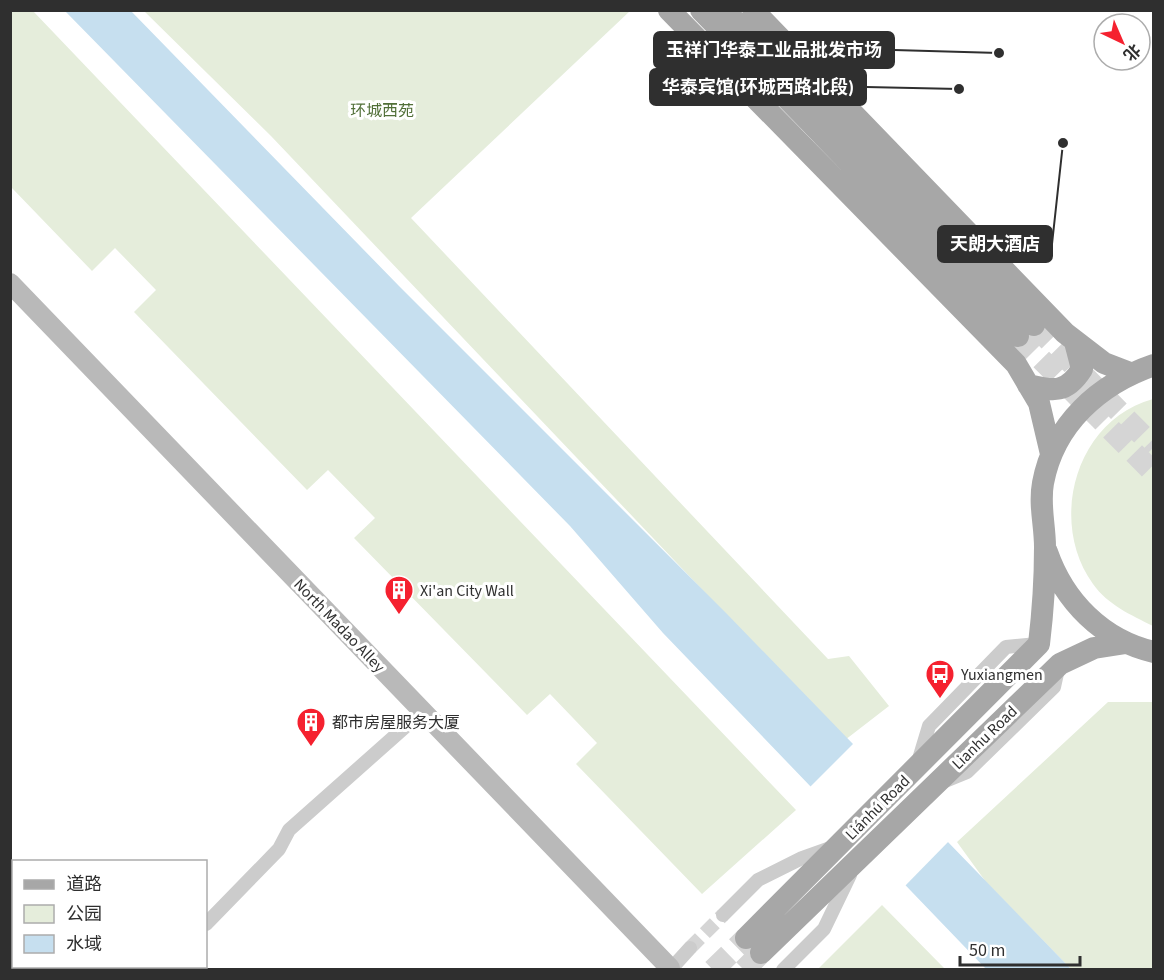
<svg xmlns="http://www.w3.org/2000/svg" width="1164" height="980" font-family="'Source Sans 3','Noto Sans SC',sans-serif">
  <rect width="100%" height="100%" fill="#fff"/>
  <path fill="#e5eddb" d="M11,10L33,11L796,810L702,894L576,764L597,743L550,694L527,715L354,538L375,518L328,470L307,490L134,312L156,290L115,248L92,271L11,187Z
    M144,11H630L411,218L828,659L849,656L889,706L845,740L271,136Z
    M1153,399H1154L1153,626C1131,615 1108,605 1093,584C1048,522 1075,420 1153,399Z
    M1108,702H1153V969H1071L986,882L957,842Z
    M882,905L945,969H818Z"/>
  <path fill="#c6dfef" d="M65,11H131L399,286L727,614L1071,969H986L663,633L570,526Z"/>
  <path fill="#fff" d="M855,742L950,840L903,888L808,789Z"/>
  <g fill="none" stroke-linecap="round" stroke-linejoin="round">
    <path stroke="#d5d5d5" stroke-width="14" stroke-dasharray="14 7" stroke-linecap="butt" d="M690,948L723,915"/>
    <path stroke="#d5d5d5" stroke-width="22" stroke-dasharray="22 11" stroke-linecap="butt" d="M1034,325L1154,447
      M1018,336L1154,473
      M713,970L746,938
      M744,970L761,953"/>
    <path stroke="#ccc" stroke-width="14" d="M919,759L929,726L1006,647L1037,644
      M945,781L967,772L1054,687L1058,669
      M723,915L758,880L802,858L830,848
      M206,924L279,849L289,830L423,711
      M10,939L14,943
      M35,966L38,970
      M156,970L160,966
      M670,970L690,948
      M783,970L824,929L850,875"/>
    <path stroke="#b9b9b9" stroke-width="20" d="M10,283L670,968"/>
    <path stroke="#a7a7a7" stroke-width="22" d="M669,10L1016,364L1039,403L1051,454
      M701,10L1018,336
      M724,10L1034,325
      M753,10L1065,333L1104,363L1130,373
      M1028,385C1054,391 1066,394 1082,369L1075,342
      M1047,552C1064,601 1102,640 1154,652
      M746,938L1039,644C1043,611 1045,580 1045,547C1045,525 1039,505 1043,483C1054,424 1099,384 1154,365
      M761,953L1060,664L1094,648L1126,643"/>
  </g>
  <defs>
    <g id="building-pin" transform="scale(1.5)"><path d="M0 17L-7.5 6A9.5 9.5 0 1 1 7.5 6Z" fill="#f5212f" stroke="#fff"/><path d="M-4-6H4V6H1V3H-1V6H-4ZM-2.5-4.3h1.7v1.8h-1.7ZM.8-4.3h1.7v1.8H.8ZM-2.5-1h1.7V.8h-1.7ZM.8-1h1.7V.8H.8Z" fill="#fff"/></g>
    <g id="bus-pin" transform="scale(1.5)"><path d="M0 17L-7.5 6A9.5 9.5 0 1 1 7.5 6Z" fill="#f5212f" stroke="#fff"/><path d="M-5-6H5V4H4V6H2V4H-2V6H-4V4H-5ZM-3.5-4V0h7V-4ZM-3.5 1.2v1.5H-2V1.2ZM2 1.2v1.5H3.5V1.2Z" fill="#fff"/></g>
  </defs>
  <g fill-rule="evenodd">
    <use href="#building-pin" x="399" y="590"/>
    <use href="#bus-pin" x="940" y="674"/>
    <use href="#building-pin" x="311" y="722"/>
  </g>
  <g text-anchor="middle" stroke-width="6" stroke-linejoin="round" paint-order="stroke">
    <g font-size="16" fill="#516f38" stroke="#fff">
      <text x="382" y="116">环城西苑</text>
    </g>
    <g font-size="16" fill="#2f2f2f" stroke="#fff" text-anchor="start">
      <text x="420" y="596">Xi'an City Wall</text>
      <text x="961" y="680">Yuxiangmen</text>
      <text x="332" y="728">都市房屋服务大厦</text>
    </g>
    <g font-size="16" fill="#2f2f2f" stroke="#fff">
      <text transform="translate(340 625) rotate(46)" y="6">North Madao Alley</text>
      <text transform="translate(984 737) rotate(-44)" y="6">Lianhu Road</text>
      <text transform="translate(877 807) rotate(-45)" y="6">Liánhú Road</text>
    </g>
  </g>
  <path fill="none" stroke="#2f2f2f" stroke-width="2" d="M999 53L894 50M959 89L866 87M1063 143L1052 244"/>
  <g fill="#2f2f2f" stroke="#fff" stroke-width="2">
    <circle cx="999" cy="53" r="6"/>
    <circle cx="959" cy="89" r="6"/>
    <circle cx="1063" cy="143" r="6"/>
  </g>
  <g fill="#2f2f2f" stroke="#2f2f2f" stroke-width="2">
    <rect x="654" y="32" width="240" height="36" rx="6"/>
    <rect x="650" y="69" width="216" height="36" rx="6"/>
    <rect x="938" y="226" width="114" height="36" rx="6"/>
  </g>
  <g font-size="18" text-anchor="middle" font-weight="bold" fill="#fff">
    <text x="774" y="56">玉祥门华泰工业品批发市场</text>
    <text x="758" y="93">华泰宾馆(环城西路北段)</text>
    <text x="995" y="250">天朗大酒店</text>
  </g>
  <rect width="1164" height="980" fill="none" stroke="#2f2f2f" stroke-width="24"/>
  <rect x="12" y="860" width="195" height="108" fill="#ffffff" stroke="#acacac" stroke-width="1.5"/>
  <rect x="24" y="880" width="30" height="9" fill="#a7a7a7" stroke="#acacac" stroke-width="1.5"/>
  <text x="66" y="890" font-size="18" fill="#2f2f2f">道路</text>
  <rect x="24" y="905" width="30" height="18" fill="#e5eddb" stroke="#acacac" stroke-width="1.5"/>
  <text x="66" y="920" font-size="18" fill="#2f2f2f">公园</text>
  <rect x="24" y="935" width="30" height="18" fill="#c6dfef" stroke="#acacac" stroke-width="1.5"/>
  <text x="66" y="950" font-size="18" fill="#2f2f2f">水域</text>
  <g transform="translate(1122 42) rotate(136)"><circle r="28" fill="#ffffff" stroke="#acacac" stroke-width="1.5"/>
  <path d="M0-4.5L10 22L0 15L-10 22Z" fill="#f5212f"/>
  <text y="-9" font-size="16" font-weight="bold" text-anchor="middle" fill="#2f2f2f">北</text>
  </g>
  <path d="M960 956v9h120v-9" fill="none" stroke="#2f2f2f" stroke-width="3"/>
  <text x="969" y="956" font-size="18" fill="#2f2f2f" stroke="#ffffff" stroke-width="4.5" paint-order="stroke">50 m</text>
</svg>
